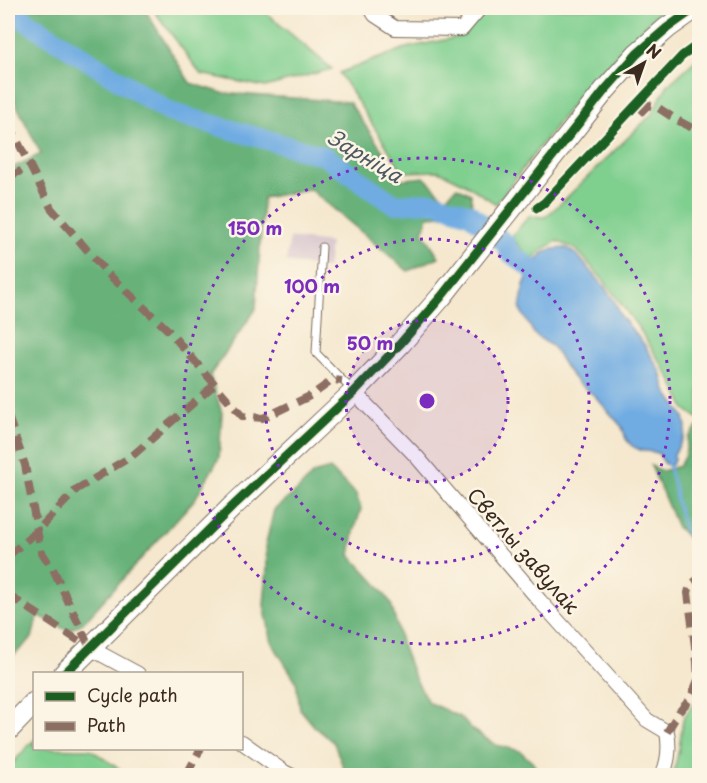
<svg xmlns="http://www.w3.org/2000/svg" width="707" height="783" font-family="'Playpen Sans',sans-serif">
  <rect width="100%" height="100%" fill="#fcf5e5"/>
  <filter id="ink" filterUnits="userSpaceOnUse"><feTurbulence type="fractalNoise" baseFrequency=".0167" numOctaves="2"/><feDisplacementMap in="SourceGraphic" scale="12" xChannelSelector="R" yChannelSelector="G"/><feConvolveMatrix kernelMatrix="1 2 1 2 8 2 1 2 1" color-interpolation-filters="sRGB"/></filter>
  <filter id="wash" filterUnits="userSpaceOnUse"><feTurbulence type="fractalNoise" baseFrequency=".008" numOctaves="4" result="noise"/><feDisplacementMap in="SourceGraphic" scale="24" xChannelSelector="R" yChannelSelector="G"/><feGaussianBlur stdDeviation="1.35" result="paint"/><feColorMatrix in="noise" values="0 0 0 0 0 0 0 0 0 0 0 0 0 0 0 0 0 1.4 0 .05"/><feComposite in="paint" operator="in"/></filter>
  <g filter="url(#wash)">
    <rect width="100%" height="100%" fill="#f5e8cf"/>
    <path fill="#d1bdca" d="M290,238L330,243L327,268L286,262Z"/>
    <path fill="#7fcf8f" stroke="#5d7c56" stroke-width="1.5" d="M152,8H261L265,12L332,69L265,87L201,74Z
      M488,8H665L651,20L577,98L496,204L464,183L439,171L403,172L339,73L406,48L463,36Z
      M699,57V419L685,409L671,379L640,330L605,282L577,250L557,241L542,250L532,260L511,237L529,216L545,217L559,205L651,115L667,86Z
      M699,695V775H673L679,749L683,719Z
      M34,740V748L90,749L128,775H8V768Z"/>
    <path fill="#67b27a" stroke="#516e4c" stroke-width="1.5" d="M29,8H144L190,83L223,93L349,102L382,150L397,180L424,177L445,198L457,187L471,194L472,207L459,214L428,216L423,232L439,257L408,271L310,189L263,198L256,309L210,375L222,413L219,458L195,499L83,623L68,631L38,615L32,638L14,655L8,651V170L41,154L8,88V42Z
      M697,427L700,428L699,548L677,527L651,466L662,471L679,466L685,455L688,438Z
      M330,469L356,494L361,509L354,532L350,555L376,583L391,603L401,642L413,674L428,702L460,717L474,731L496,745L520,751L535,765L537,775H343L345,772L334,743L314,726L300,709L296,681L272,643L264,605L267,568L266,543L274,510L298,490L313,474Z"/>
    <path fill="#70ace2" stroke="#566b80" stroke-width="1.5" d="M567,248L578,256L603,285L615,302L621,316L644,344L661,372L666,391L684,417L686,427L684,437L674,454V460L672,465L665,464L658,453L640,450L632,446L626,439L622,427L595,396L578,383L568,371L553,347L535,335L520,309L524,285L531,268L535,264L543,253L554,249Z"/>
    <g fill="none" stroke-linecap="round" stroke-linejoin="round">
      <path stroke="#70ace2" stroke-width="3" d="M668,464L675,489L676,500L682,520L683,528L693,542V558L697,573"/>
      <path stroke="#70ace2" stroke-width="20" d="M15,8L23,19L169,112L324,156L394,204L433,202L470,214L506,244L509,252L531,268L548,288"/>
    </g>
  </g>
  <g filter="url(#ink)">
    <g fill="none" stroke-linecap="round" stroke-linejoin="round">
      <g stroke="#7c6c5c" stroke-width="9">
        <path id="service" d="M322,247L316,353L351,389"/>
      </g>
      <g stroke="#7c6c5c" stroke-width="16">
        <path id="minor" d="M371,8L375,15L395,28L462,29L480,8
          M354,392L417,457L540,601L647,720L667,732C670,748 669,761 662,776
          M90,648L138,674
          M242,742L284,772L292,776"/>
      </g>
      <g stroke="#7c6c5c" stroke-width="23">
        <path id="primary" d="M64,674L232,507L354,392L400,344L441,297L605,90L637,54L667,28L695,8
          M8,730L34,703"/>
      </g>
      <use href="#service" stroke="#fff" stroke-width="7"/>
      <use href="#minor" stroke="#fff" stroke-width="14"/>
      <use href="#primary" stroke="#fff" stroke-width="21"/>
      <path stroke="#8d6e63" stroke-width="8" stroke-dasharray="15 8" stroke-linecap="butt" d="M640,113L648,105L657,107L675,119L700,132
        M8,122L51,208L108,274L168,330L242,416L263,418L312,395L333,380L342,381
        M8,177L31,166
        M8,416L25,465L41,551L54,571L90,648
        M8,556L36,532L77,489L132,456L214,385
        M8,595L90,648
        M667,732L679,712L690,699L698,680L697,662L688,593L690,585L700,578
        M189,776L188,772L201,748"/>
      <g stroke="#fcf5e5" stroke-width="13">
        <path id="cycleway" d="M537,208L544,203L682,56L700,43
          M64,674L232,507L354,392L400,344L441,297L605,90L637,54L667,28L695,8"/>
      </g>
      <use href="#cycleway" stroke="#1b5e20" stroke-width="9"/>
    </g>
  </g>
  <circle cx="427" cy="401" r="81" fill="#7b2cbf" fill-opacity=".12"/>
  <g fill="none" stroke="#7b2cbf" stroke-width="3" stroke-dasharray="3 6">
    <circle cx="427" cy="401" r="81"/>
    <circle cx="427" cy="401" r="162"/>
    <circle cx="427" cy="401" r="243"/>
  </g>
  <g text-anchor="middle" stroke-width="5" stroke-linejoin="round" paint-order="stroke">
    <g font-size="20" fill="#3b2a1e" stroke="#fcf5e5">
      <text transform="translate(523 551) rotate(49)" y="7">Светлы завулак</text>
    </g>
    <g font-size="21" font-style="italic" fill="#4e5863" stroke="#fcf5e5">
      <text transform="translate(365 157) rotate(31)" y="7">Зарніца</text>
    </g>
  </g>
  <circle cx="427" cy="401" r="9" fill="#7b2cbf" stroke="#fcf5e5" stroke-width="3"/>
  <g font-size="18" text-anchor="middle" font-weight="bold" fill="#7b2cbf" stroke="#fcf5e5" stroke-width="5" stroke-linejoin="round" paint-order="stroke">
    <text x="255" y="235">150 m</text>
    <text x="312" y="293">100 m</text>
    <text x="370" y="350">50 m</text>
  </g>
  <rect width="707" height="783" fill="none" stroke="#fcf5e5" stroke-width="30"/>
  <rect x="33" y="672" width="210" height="78" fill="#fcf5e5" stroke="#afa495" stroke-width="1.5"/>
  <rect x="45" y="692" width="30" height="9" fill="#1b5e20" stroke="#afa495" stroke-width="1.5"/>
  <text x="87" y="702" font-size="18" fill="#3b2a1e">Cycle path</text>
  <rect x="45" y="722" width="30" height="9" fill="#8d6e63" stroke="#afa495" stroke-width="1.5"/>
  <text x="87" y="732" font-size="18" fill="#3b2a1e">Path</text>
  <g transform="translate(644 63) rotate(40)" stroke="#fcf5e5" stroke-width="4.5" paint-order="stroke">
  <path d="M0-4.5L10 22L0 15L-10 22Z" fill="#3b2a1e"/>
  <text y="-9" font-size="16" font-weight="bold" text-anchor="middle" fill="#3b2a1e">N</text>
  </g>
</svg>
